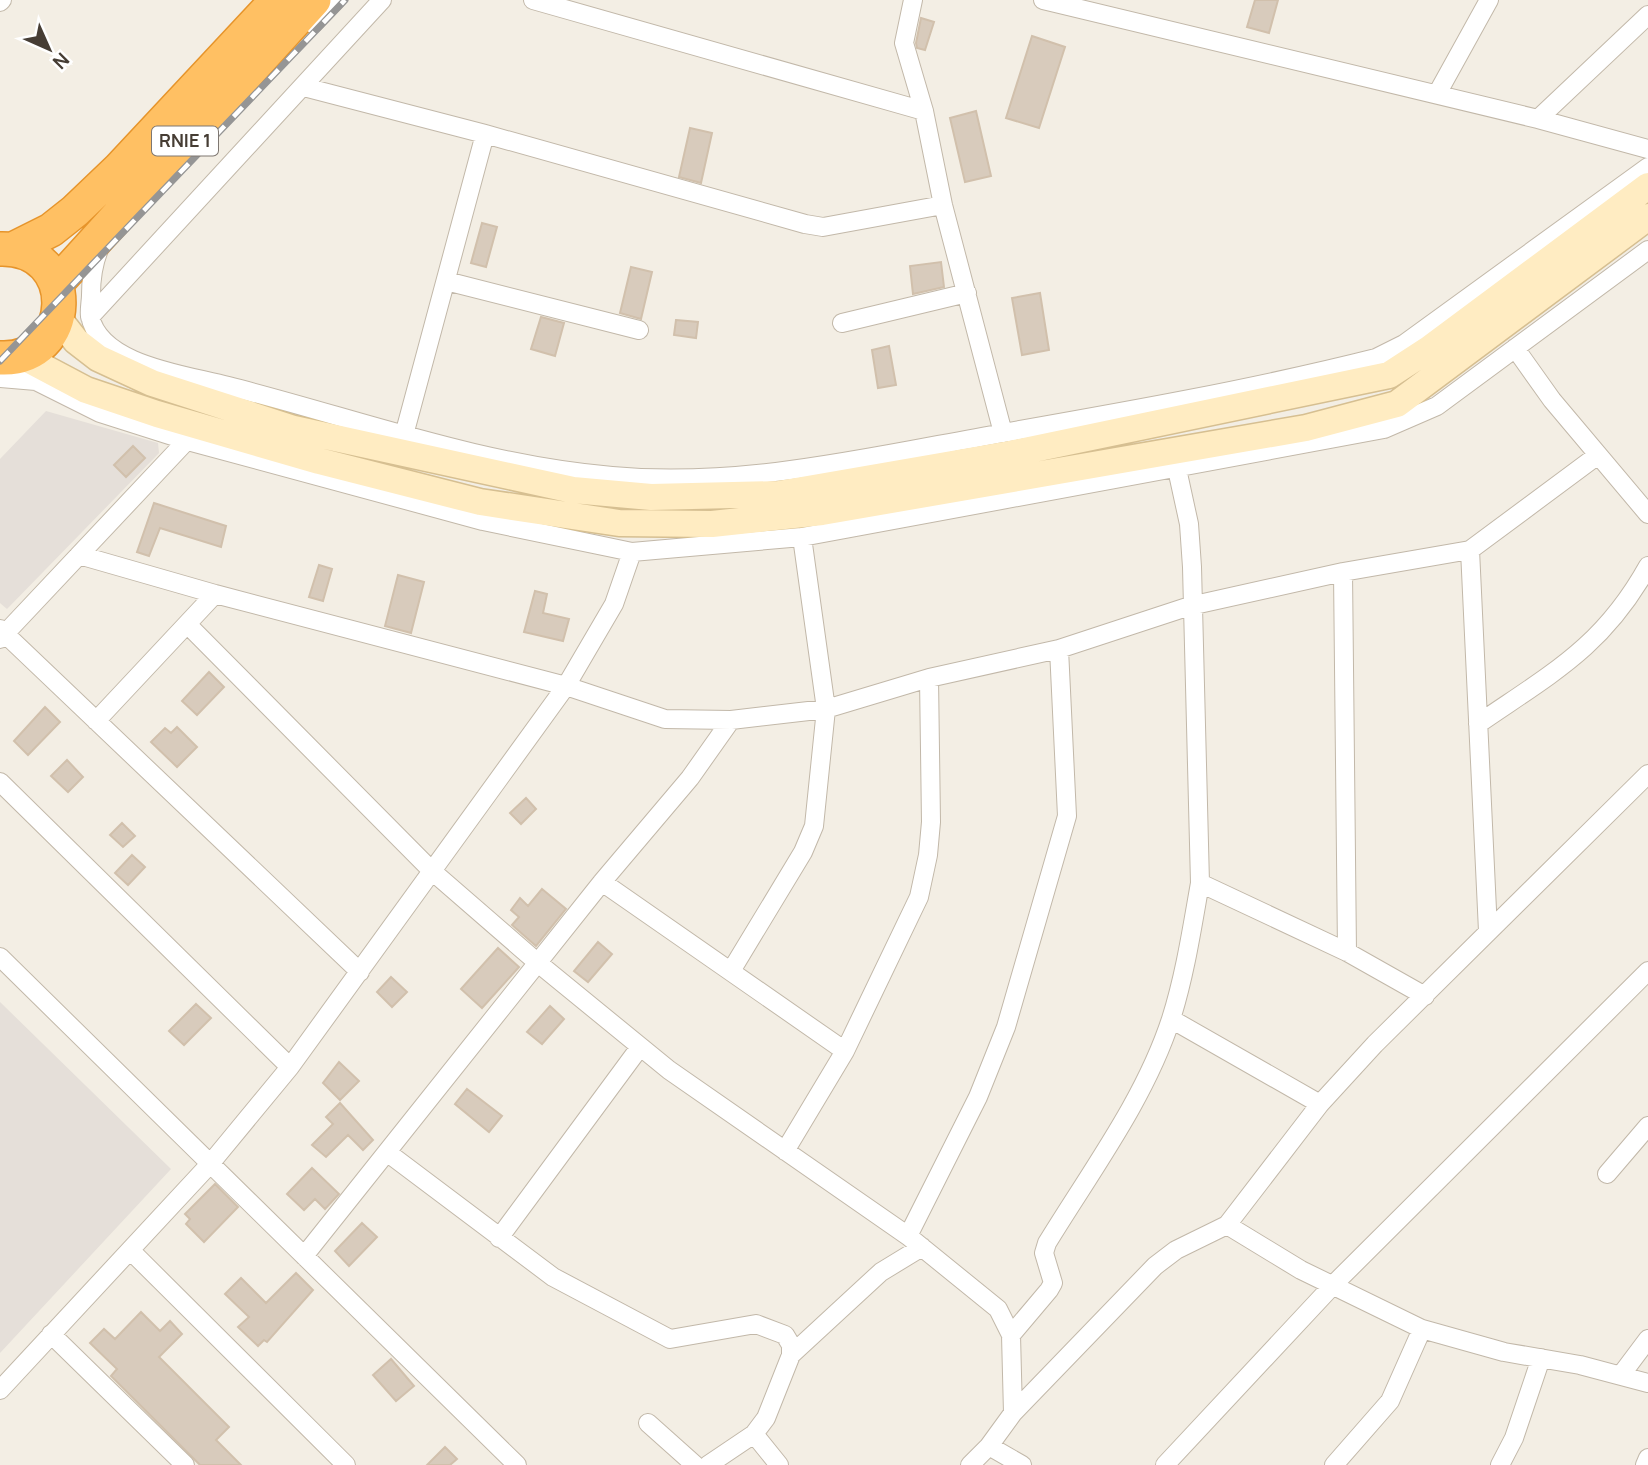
<svg xmlns="http://www.w3.org/2000/svg" width="1648" height="1465" font-family="Manrope,sans-serif">
  <rect width="100%" height="100%" fill="#f3eee4"/>
  <path fill="#e5dfd9" d="M46,411L158,443L159,453L7,609L0,603V459Z
    M0,1002L171,1169L0,1353Z"/>
  <path fill="#d8cbbc" stroke="#d1c0ac" stroke-width="2" d="M1255,0H1278L1269,33L1247,27Z
    M921,18L934,22L925,50L917,48L916,43Z
    M1032,36L1065,47L1039,128L1006,118Z
    M976,111L991,176L965,182L950,118Z
    M690,128L712,133L701,183L679,177Z
    M482,223L497,227L486,267L471,263Z
    M941,262L944,287L913,294L910,266Z
    M631,267L652,272L641,319L620,313Z
    M1040,293L1049,350L1022,355L1012,298Z
    M541,317L564,323L555,356L531,349Z
    M676,320L698,322L696,338L674,335Z
    M889,346L896,385L878,388L872,350Z
    M133,446L145,458L126,477L114,465Z
    M154,503L226,526L221,547L160,528L149,556L137,552Z
    M319,565L332,569L323,601L309,597Z
    M398,575L424,582L411,633L385,626Z
    M535,591L547,594L543,613L569,619L563,641L524,632Z
    M209,672L224,687L197,715L182,701Z
    M45,707L60,722L28,755L14,741Z
    M177,727L197,747L177,767L151,742L165,728L171,733Z
    M67,760L83,777L68,792L51,776Z
    M526,798L536,809L521,824L510,813Z
    M122,823L135,836L123,847L110,835Z
    M132,855L145,867L128,885L115,873Z
    M542,889L566,909L536,946L512,925L519,917L511,910L520,898L528,906Z
    M598,942L612,954L588,982L574,971Z
    M498,948L519,967L482,1008L461,989Z
    M391,977L407,992L392,1007L377,992Z
    M196,1004L211,1018L184,1045L169,1031Z
    M550,1006L564,1019L542,1044L527,1032Z
    M339,1062L359,1081L340,1100L323,1083Z
    M467,1089L502,1116L489,1132L455,1104Z
    M340,1103L373,1140L363,1150L348,1135L326,1157L312,1145L333,1124L326,1117Z
    M312,1168L339,1194L325,1209L315,1199L304,1210L287,1194Z
    M215,1184L238,1207L204,1242L186,1224L190,1219L185,1214Z
    M362,1223L377,1237L349,1266L335,1251Z
    M296,1273L313,1290L267,1342L264,1340L258,1346L238,1327L249,1317L225,1294L241,1278L266,1303Z
    M141,1312L160,1331L170,1321L182,1334L159,1357L229,1427L216,1440L241,1465H200L111,1376L117,1369L90,1343L104,1329L115,1339Z
    M391,1359L414,1386L396,1401L373,1375Z
    M445,1447L457,1459L450,1465H427Z"/>
  <g fill="none" stroke-linecap="round" stroke-linejoin="round">
    <g stroke="#c2b8a9" stroke-width="20">
      <path id="street" d="M533,0L924,111
        M913,0L904,43L924,111L943,205L1003,433
        M1043,0L1538,119L1648,149
        M0,2L2,0
        M313,24L336,0
        M304,87L485,134L805,224L823,227L943,205
        M1437,94L1489,0
        M1538,119L1648,15
        M100,247C93,263 91,278 91,295C91,301 89,310 90,316C100,366 188,375 228,386C355,418 480,465 612,476C744,488 874,456 1003,433C1128,411 1253,389 1376,358L1404,344L1648,167
        M446,281L639,330
        M90,317L382,0
        M842,323L967,293
        M1515,348L1552,400L1648,514
        M0,378L36,381L100,413L188,441L483,521L632,552L802,537L1384,429L1437,406L1648,250
        M404,435L485,134
        M1177,469L1189,524L1192,567L1200,883L1347,952L1425,996
        M1470,550L1488,931
        M79,555L215,594L566,686L665,719L731,720L826,709L929,678L1059,649L1190,606L1343,572L1470,550L1598,455
        M1343,572L1347,952
        M188,625L432,871L538,963L669,1070L908,1236L998,1309L1011,1335L1013,1413
        M0,629L360,972
        M0,639L192,435
        M96,721L215,594
        M1478,724C1552,673 1603,647 1648,566
        M0,782L290,1067
        M602,882L845,1051
        M0,957L517,1465
        M731,971L803,852L814,826L826,709L802,537
        M1171,1019L1320,1104
        M785,1151L845,1051L919,897L928,855L931,822L929,678
        M388,1153L553,1277L670,1339L756,1324L785,1335L791,1345V1355L766,1418L754,1434L708,1465
        M1607,1174L1648,1126
        M1227,1225L1301,1270L1422,1329L1504,1352L1580,1365L1648,1383
        M908,1236L978,1097L1006,1027L1067,816L1059,649
        M499,1238L640,1047
        M130,1250L346,1465
        M304,1256L602,882L690,778L731,720
        M51,1334L185,1465
        M1011,1335L1049,1290L1053,1283L1044,1253L1047,1243C1091,1171 1145,1099 1171,1019C1185,975 1192,928 1200,883
        M791,1355L881,1272L922,1247
        M1621,1375L1648,1339
        M0,1390L210,1164L290,1067L566,686L614,604L632,552
        M648,1423L695,1465
        M754,1434L779,1465
        M989,1446L1022,1465
        M970,1465L989,1446L1013,1413L1155,1266L1176,1250L1227,1225L1320,1104L1375,1044L1648,774
        M1165,1465L1334,1284L1648,971
        M1334,1465L1390,1401L1422,1329
        M1500,1465L1514,1438L1541,1358
        M1645,1465L1648,1458"/>
    </g>
    <g stroke="#d6bf91" stroke-width="29">
      <path id="secondary" d="M58,318L76,341L98,358L152,383L294,429L573,490L651,497L779,494L1010,454L1389,375L1429,349L1648,186
        M20,355L86,390L157,414L319,461L480,502L619,523L712,524L822,512L1306,428L1397,404L1648,217"/>
    </g>
    <g stroke="#e6942b" stroke-width="36">
      <path id="highway" d="M0,249C81,247 76,362 0,358
        M13,249L51,230L75,211L119,169L277,0
        M56,284L314,0"/>
    </g>
    <use href="#street" stroke="#fff" stroke-width="18"/>
    <use href="#secondary" stroke="#ffecc2" stroke-width="26"/>
    <use href="#highway" stroke="#ffc063" stroke-width="33"/>
    <g stroke="#959595" stroke-width="7">
      <path id="rail" d="M0,361L345,0"/>
    </g>
    <use href="#rail" stroke="#fff" stroke-width="4.5" stroke-dasharray="13" stroke-linecap="butt"/>
  </g>
  <g text-anchor="middle" stroke-width="7" stroke-linejoin="round" paint-order="stroke">
    <rect fill="#fff" stroke="#7e7771" stroke-width="2" x="152" y="126.5" width="66" height="29" rx="5"/>
    <g font-size="18" font-weight="bold" fill="#463d34">
      <text x="185" y="147">RNIE 1</text>
    </g>
  </g>
  <g transform="translate(49 49) rotate(135)" stroke="#ffffff" stroke-width="5" paint-order="stroke">
  <path d="M0-5L12 26L0 18L-12 26Z" fill="#463d34"/>
  <text y="-10" font-size="19" font-weight="bold" text-anchor="middle" fill="#463d34">N</text>
  </g>
</svg>
